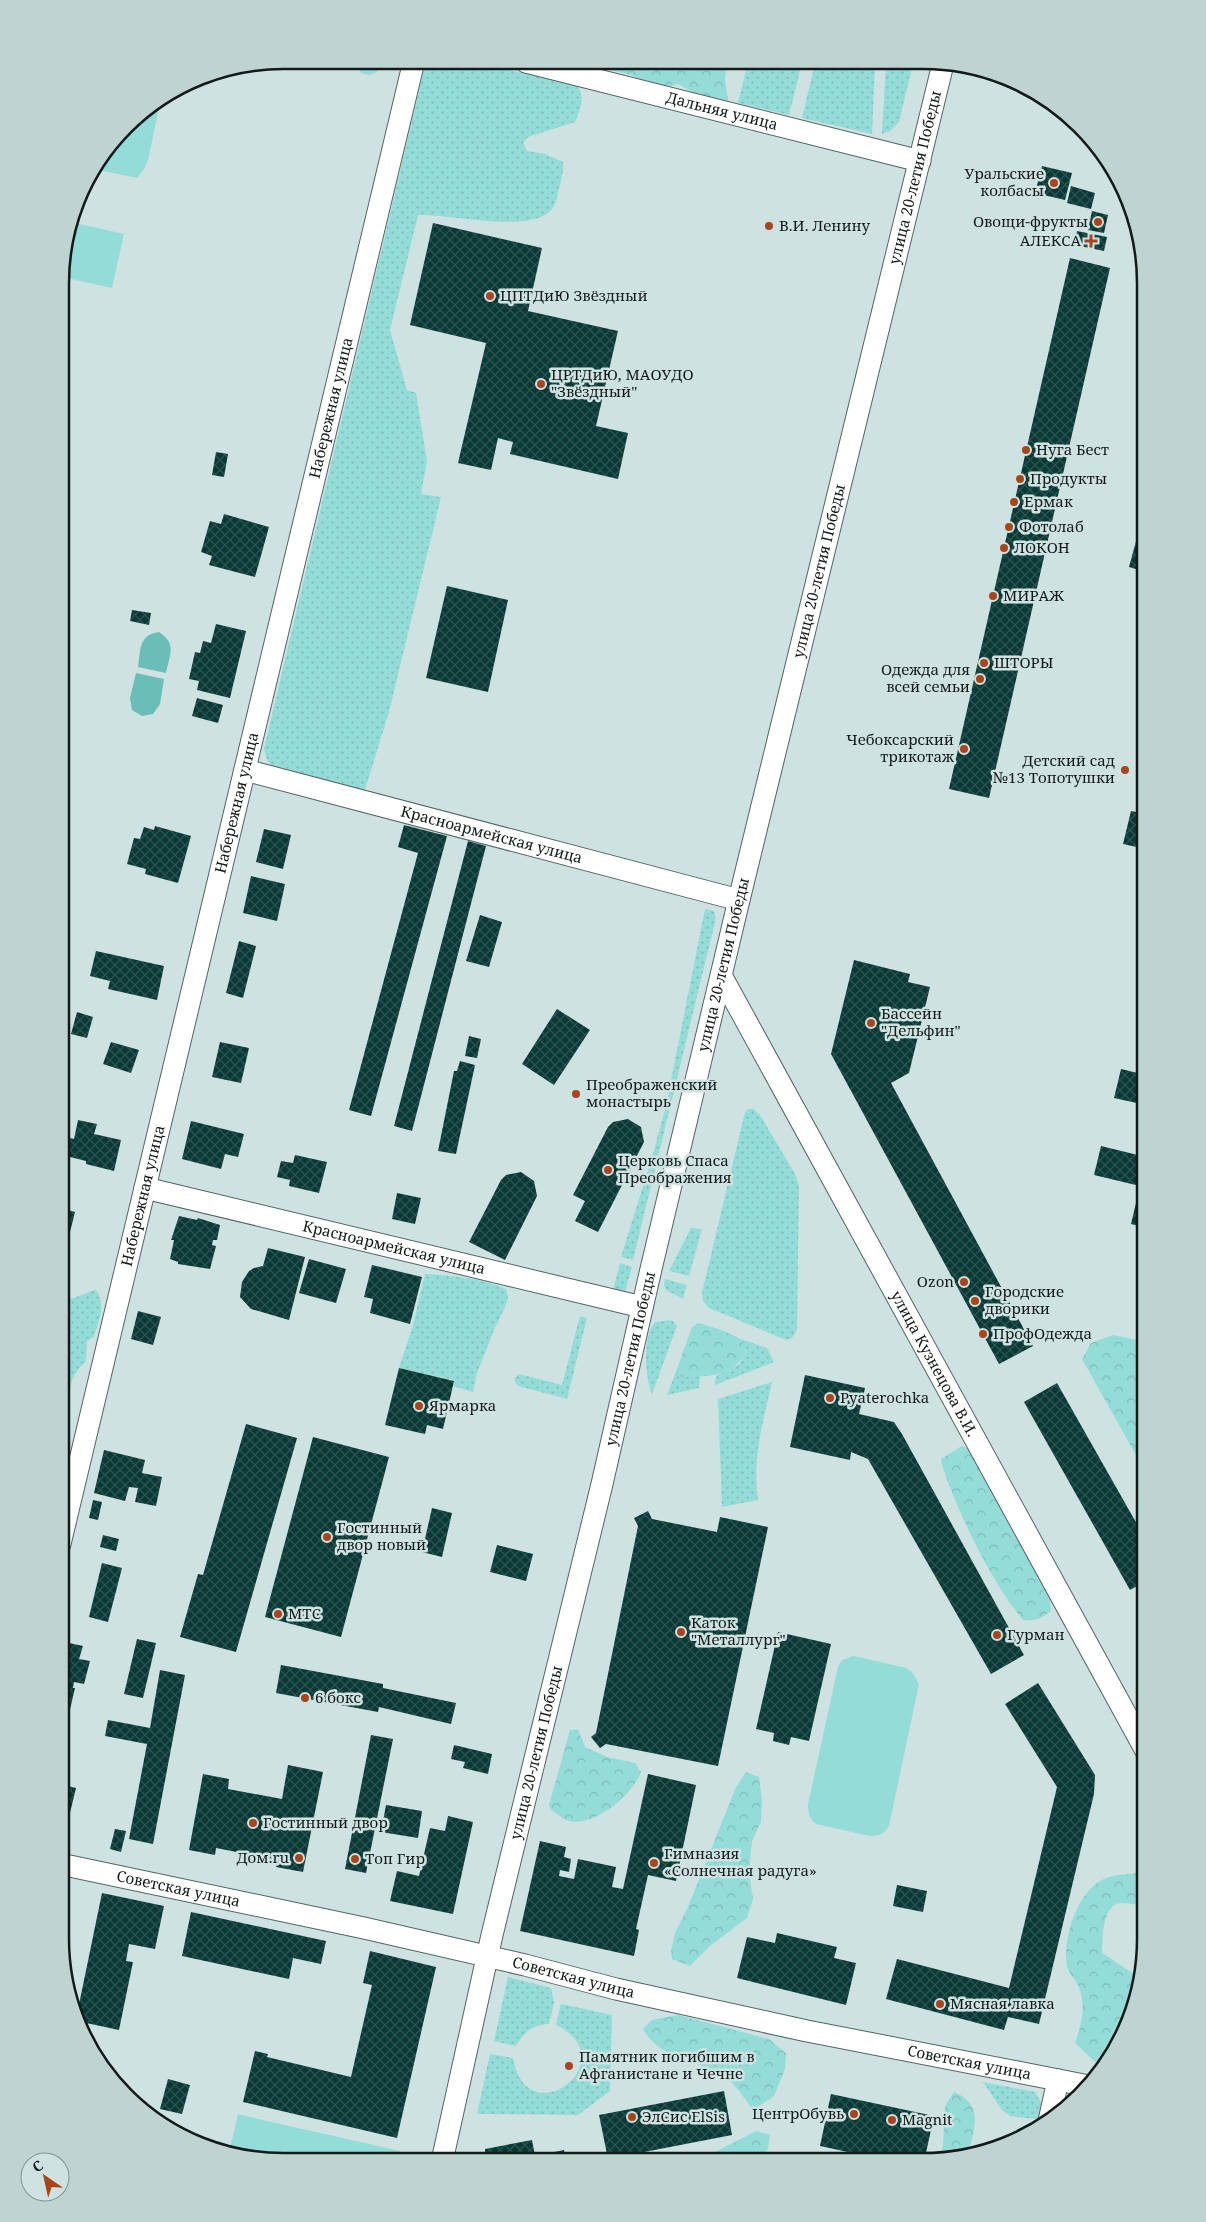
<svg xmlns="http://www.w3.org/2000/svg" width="1206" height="2222" font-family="'Noto Serif',serif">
  <defs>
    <pattern id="grass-dots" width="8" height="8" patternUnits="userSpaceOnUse" patternTransform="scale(1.25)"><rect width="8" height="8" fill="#93dcd7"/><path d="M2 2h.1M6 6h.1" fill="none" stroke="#7ebcb8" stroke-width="1.8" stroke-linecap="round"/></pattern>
    <pattern id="forest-crowns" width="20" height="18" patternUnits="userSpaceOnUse" patternTransform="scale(1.25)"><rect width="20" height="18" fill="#93dcd7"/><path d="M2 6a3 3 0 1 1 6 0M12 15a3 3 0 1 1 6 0" fill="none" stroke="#7ebcb8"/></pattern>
    <pattern id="building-cross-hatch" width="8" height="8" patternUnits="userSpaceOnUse" patternTransform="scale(1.25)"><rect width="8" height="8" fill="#093936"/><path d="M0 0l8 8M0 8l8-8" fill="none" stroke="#2c5350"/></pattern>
  </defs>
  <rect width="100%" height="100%" fill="#cee3e1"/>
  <path fill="url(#grass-dots)" d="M434,61H466L573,83C588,92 580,110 575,122L528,137L523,143L527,151L545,154L563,162C564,172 561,179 559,189C557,197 556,207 548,213C523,232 450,214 418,215L390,330L407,390L416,393L427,461L421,494L441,497L389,712L364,793L273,768L267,760L264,749L424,70L429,63Z
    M748,63H802L789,115L738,103Z
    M815,63L875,64L872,134L802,118Z
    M886,64H913L899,122L890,131L882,134Z
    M705,909L714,911L716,918L633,1260L621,1257L653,1154L666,1106Z
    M748,1109H753L760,1115L795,1174L799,1185L797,1330L792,1338L786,1340L709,1308L703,1301L702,1293L745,1112Z
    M691,1228L702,1229L689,1276L669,1271Z
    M620,1263L632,1267L624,1295L612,1294Z
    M425,1274C449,1275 485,1279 506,1289L508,1297L505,1307L494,1330L477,1373L473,1392L453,1386L454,1380L399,1368L413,1325Z
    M665,1279L687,1285L683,1299L666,1290L664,1285Z
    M96,1290C107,1304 98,1322 94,1337L87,1341L86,1361C62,1383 75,1397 61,1418V1355L63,1351L61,1348V1300C74,1300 83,1293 96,1290Z
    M580,1316L587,1318L567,1399L518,1386L515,1382V1378L519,1374L562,1385Z
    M672,1320L677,1326L652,1394C645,1376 642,1338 655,1322Z
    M741,1339L767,1348L774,1362L715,1385L716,1376L739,1364L746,1353Z
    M700,1376L699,1388L667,1395L674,1377Z
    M772,1382C763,1423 752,1458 758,1500L722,1507L718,1399Z
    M508,1977L551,1988L554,2003L549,2024C533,2025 524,2032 516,2046L494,2041Z
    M561,2004L612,2015L610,2091L578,2115L477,2114L490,2054L513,2058C527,2138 628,2060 556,2025Z
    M983,2082L1035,2092L1042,2104L1041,2115L1036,2119L1010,2116L1002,2110Z"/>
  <path fill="url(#forest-crowns)" d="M354,60L381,61L377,72L369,75L361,73Z
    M579,62L727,63L725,79L728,100L714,104L678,84L658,89L631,75Z
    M699,1323L722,1330L741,1339L746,1353C729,1380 703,1376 674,1377L692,1327Z
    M1146,1334V1473L1082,1359L1091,1343L1113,1335L1137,1340Z
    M962,1446L968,1449L1050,1600L1051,1611C1042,1618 1034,1622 1023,1620C991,1582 958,1513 942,1465L941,1459Z
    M578,1729L585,1747L607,1757L635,1763L641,1772C632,1795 601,1821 575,1822C566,1822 559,1815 551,1810L549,1805L570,1730Z
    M746,1772L759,1777L762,1800L761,1822L752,1841L749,1873L753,1899L747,1918L710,1946L690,1966L672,1959L671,1951L675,1933L688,1907L736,1787Z
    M1146,1872V1906C1138,1905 1129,1903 1122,1903C1101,1904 1103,1939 1102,1953L1140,1978L1129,2024L1103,2069L1075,2043C1082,2023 1087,2003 1077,1983C1074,1978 1069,1973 1067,1967C1062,1940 1077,1891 1104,1879C1115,1874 1133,1874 1146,1872Z
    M678,2015L769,2039L786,2053L785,2069L774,2096L753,2110C744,2098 735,2083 722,2075C693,2058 662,2061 643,2029L652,2020Z
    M954,2092C985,2105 974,2129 968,2155L938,2160L943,2146L945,2106Z
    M756,2131L770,2135L768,2149L756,2162L686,2161L717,2151Z"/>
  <path fill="#93dcd7" d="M161,99L148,160L144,169L137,178L94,169L136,115Z
    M71,222L124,234L112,288L62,277V254Z
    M854,1656L906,1668L912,1672L919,1684L889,1826C884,1834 880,1836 870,1836L816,1824C809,1818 808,1813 808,1804L838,1667L842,1660Z
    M238,2114L250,2117L400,2151L397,2160H253L229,2153Z"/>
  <path fill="#6bbdb8" d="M159,632C177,644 170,654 166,673L138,667C141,650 138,635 159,632Z
    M136,673L164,679L160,704L153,714L142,716L132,710L130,698Z"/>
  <path fill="url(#building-cross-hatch)" d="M1042,166L1072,173L1065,200L1035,193Z
    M1071,186L1095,193L1091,209L1067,203Z
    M1092,211L1108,215L1104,233L1088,230Z
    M433,223L542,248L528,311L618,331L596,426L628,433L618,479L510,454L513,442L498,438L491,470L458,463L486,343L410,325Z
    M1077,231L1107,237L1104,251L1075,245Z
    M1070,258L1110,268L989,798L949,789Z
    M216,452L228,454L224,477L212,475Z
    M224,514L269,527L255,577L209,565L212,556L201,552L210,521L221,524Z
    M1138,534L1146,536V572L1129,567Z
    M447,586L508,600L488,692L426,678Z
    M132,610L151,613L149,625L130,621Z
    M216,624L246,631L230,698L197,690L199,681L189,679L195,652L200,653L203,641L211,643Z
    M197,698L223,705L218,723L192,716Z
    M1145,745H1146V764L1141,762Z
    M1131,811L1146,814V849L1123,844Z
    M404,825L447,836L371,1116L349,1110L418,853L398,847Z
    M155,826L191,836L178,883L145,874L146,869L127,864L134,838L140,839L144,827L154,830Z
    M264,829L291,835L283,869L256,862Z
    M468,841L486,846L412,1131L394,1126Z
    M251,876L285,884L277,921L243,913Z
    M480,915L502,922L489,967L466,961Z
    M239,941L256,946L243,998L226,993Z
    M96,951L164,966L157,1000L108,989L110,981L90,976Z
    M854,960L910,974L908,982L930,987L909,1073L891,1083L1033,1346L999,1364L831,1054Z
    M557,1009L590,1030L554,1085L522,1064Z
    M77,1012L93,1017L87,1038L71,1034Z
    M469,1036L481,1039L477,1058L465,1056Z
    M111,1042L139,1050L131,1073L103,1064Z
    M220,1042L249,1048L241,1083L212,1077Z
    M460,1061L475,1065L456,1154L438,1151L454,1071H457Z
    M1121,1069L1146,1075V1105L1114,1098Z
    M628,1119L641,1127L644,1142L598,1232L575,1221L585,1201L573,1195L608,1127L613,1122Z
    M78,1120L97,1124L94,1134L121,1140L114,1171L86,1164V1161L66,1156L70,1138L74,1139Z
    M191,1121L244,1134L238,1157L225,1154L221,1169L182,1159Z
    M1101,1146L1146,1157V1228L1131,1224L1140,1186L1094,1175Z
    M295,1155L327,1162L319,1193L289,1186L290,1180L277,1177L281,1161L293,1163Z
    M521,1172L534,1181L537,1196L505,1260L469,1242L501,1180L506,1175Z
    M397,1193L421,1198L415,1224L392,1219Z
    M61,1208L75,1212L66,1248L61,1246Z
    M179,1216L197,1220L198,1218L220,1225L217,1240H213L212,1245L216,1246L210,1269L178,1264V1262L170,1259L174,1240H171Z
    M268,1248L305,1257L289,1320L251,1309L240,1297L242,1282L249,1271L254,1268L263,1266Z
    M309,1259L346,1269L336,1303L299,1293Z
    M372,1265L422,1277L410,1324L370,1313L373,1299L364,1297Z
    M138,1311L161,1317L153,1345L131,1339Z
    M399,1368L454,1381L443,1429L427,1425L425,1434L385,1425Z
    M805,1375L865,1388L859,1414L894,1422L902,1434L1024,1655L991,1674L868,1459L851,1452L850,1460L790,1447Z
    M1057,1383L1146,1540V1581L1130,1590L1024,1402Z
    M246,1424L297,1438L236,1652L180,1637L198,1574L203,1575Z
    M313,1437L389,1457L341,1637L265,1617Z
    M104,1450L145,1460L142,1473L162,1477L156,1506L135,1502L138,1488L129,1487L125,1501L94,1493Z
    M93,1500L102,1502L98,1520L89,1518Z
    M432,1508L452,1513L442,1557L422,1552Z
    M648,1511L652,1519L717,1532L720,1517L768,1527L718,1766L606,1744L600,1748L591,1737L596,1733L638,1526L634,1518Z
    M103,1535L119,1539L116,1551L100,1547Z
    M497,1545L533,1554L526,1581L490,1572Z
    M102,1563L122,1568L108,1622L89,1617Z
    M778,1632L831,1644L809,1741L791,1737L789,1745L773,1741L774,1733L756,1729Z
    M137,1639L156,1643L143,1698L124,1694Z
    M60,1641L83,1646L79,1659L90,1661L84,1684L74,1682L73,1688H75L68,1718L60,1716Z
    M281,1665L383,1684V1688L456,1703L451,1724L379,1707L378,1712L276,1693Z
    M160,1670L185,1675L153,1844L129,1839L147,1744L105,1736L108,1720L150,1728Z
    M1038,1683L1095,1775L1094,1794L1039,2024L1008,2017L1004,2030L886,1999L897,1959L1009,1988L1057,1787L1005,1704Z
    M371,1735L393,1739L366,1873L345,1869Z
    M454,1745L492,1754L488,1774L463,1768L465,1762L451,1759Z
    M288,1765L323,1772L303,1872L276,1867L278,1860L216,1848L215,1855L189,1850L203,1774L229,1779L228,1789L282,1799Z
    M648,1774L696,1785L676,1881L648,1875L636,1929L639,1930L634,1956L520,1931L540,1841L566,1847L564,1857L571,1859L569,1872L560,1870L559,1876L574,1879L578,1859L616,1867L612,1887L623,1889Z
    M60,1784L76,1788L69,1817L60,1815Z
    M386,1805L422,1811L418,1838L381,1832Z
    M448,1816L473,1822L453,1914L390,1901L397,1871L419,1876L430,1828L445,1831Z
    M115,1829L126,1831L121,1852L110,1849Z
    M897,1885L927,1891L923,1912L893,1906Z
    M102,1893L164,1906L155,1949L129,1944L126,1961L133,1962L119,2030L77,2021L76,2019Z
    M191,1912L326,1941L321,1964L293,1958L289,1979L182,1956Z
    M777,1933L837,1947L834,1958L856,1963L846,2005L737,1978L747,1937L775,1943Z
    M370,1951L436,1967L397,2138L243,2102L255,2051L268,2054L267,2057L351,2077L372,1985L363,1983Z
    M168,2079L190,2085L182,2114L160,2109Z
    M724,2091L732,2135L608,2159L599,2115Z
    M831,2094L934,2116L924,2162H894L820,2146Z
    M532,2140L535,2156L564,2150L566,2161H486L485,2149Z"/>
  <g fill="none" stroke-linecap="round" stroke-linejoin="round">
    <g stroke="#526563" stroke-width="23">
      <g id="minor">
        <path id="s1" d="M526,62L920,161"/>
        <path id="s2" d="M245,770L739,900"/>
        <path id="s3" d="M722,977L1146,1751"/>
        <path id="s4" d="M145,1188L642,1307"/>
        <path id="s5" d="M60,1544L414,61"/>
        <path id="s6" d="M60,1864L364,1928L525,1965L616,1989L807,2031L1089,2086"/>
        <path d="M1049,2121L1058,2080"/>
        <path id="s7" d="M442,2161L492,1935L602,1484L651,1269L739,900L943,64"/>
      </g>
    </g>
    <use href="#minor" stroke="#fff" stroke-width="21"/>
  </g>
  <g fill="#aa441b" stroke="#cee3e1" stroke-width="2">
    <circle cx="1054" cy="183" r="5"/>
    <circle cx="1098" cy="222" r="5"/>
    <circle cx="769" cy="226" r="5"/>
    <path d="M1088.5 233.5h5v5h5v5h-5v5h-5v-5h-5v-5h5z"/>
    <circle cx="490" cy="296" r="5"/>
    <circle cx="541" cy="384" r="5"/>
    <circle cx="1026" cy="450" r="5"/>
    <circle cx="1020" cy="479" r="5"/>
    <circle cx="1014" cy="502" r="5"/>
    <circle cx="1009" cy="527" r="5"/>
    <circle cx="1004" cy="548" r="5"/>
    <circle cx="993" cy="596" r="5"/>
    <circle cx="984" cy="663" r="5"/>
    <circle cx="980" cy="679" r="5"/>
    <circle cx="964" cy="749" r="5"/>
    <circle cx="1125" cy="770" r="5"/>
    <circle cx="871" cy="1023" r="5"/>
    <circle cx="576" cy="1094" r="5"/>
    <circle cx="608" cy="1170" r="5"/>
    <circle cx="964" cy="1282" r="5"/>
    <circle cx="975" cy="1301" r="5"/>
    <circle cx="983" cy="1334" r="5"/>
    <circle cx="830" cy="1398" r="5"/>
    <circle cx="419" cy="1406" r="5"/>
    <circle cx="327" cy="1537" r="5"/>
    <circle cx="278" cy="1614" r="5"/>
    <circle cx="681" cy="1632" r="5"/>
    <circle cx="997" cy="1635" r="5"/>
    <circle cx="305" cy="1698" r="5"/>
    <circle cx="253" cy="1823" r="5"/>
    <circle cx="299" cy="1858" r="5"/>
    <circle cx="355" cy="1859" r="5"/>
    <circle cx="654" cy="1863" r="5"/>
    <circle cx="940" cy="2004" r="5"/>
    <circle cx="569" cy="2066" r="5"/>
    <circle cx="854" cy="2114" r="5"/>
    <circle cx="632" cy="2117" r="5"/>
    <circle cx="892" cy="2120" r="5"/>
  </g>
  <g text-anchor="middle" stroke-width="5" stroke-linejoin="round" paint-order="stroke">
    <g font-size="15" fill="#131b1a" stroke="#cee3e1">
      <text dy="5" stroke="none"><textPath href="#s1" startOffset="202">Дальняя улица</textPath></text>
      <text dy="5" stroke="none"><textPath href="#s7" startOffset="2039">улица 20-летия Победы</textPath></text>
      <text dy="5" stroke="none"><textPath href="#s5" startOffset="1168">Набережная улица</textPath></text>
      <text dy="5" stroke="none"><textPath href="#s7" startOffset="1634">улица 20-летия Победы</textPath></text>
      <text dy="5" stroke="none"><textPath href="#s5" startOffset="762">Набережная улица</textPath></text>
      <text dy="5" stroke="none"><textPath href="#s2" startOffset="255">Красноармейская улица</textPath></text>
      <text dy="5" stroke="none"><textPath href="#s7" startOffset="1229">улица 20-летия Победы</textPath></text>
      <text dy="5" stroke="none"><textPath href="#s5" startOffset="358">Набережная улица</textPath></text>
      <text dy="5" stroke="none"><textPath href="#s4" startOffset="256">Красноармейская улица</textPath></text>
      <text dy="5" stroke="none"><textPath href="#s7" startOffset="824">улица 20-летия Победы</textPath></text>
      <text dy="5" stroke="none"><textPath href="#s3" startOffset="441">улица Кузнецова В.И.</textPath></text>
      <text dy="5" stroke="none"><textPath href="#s7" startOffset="419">улица 20-летия Победы</textPath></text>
      <text dy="5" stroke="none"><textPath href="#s6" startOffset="121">Советская улица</textPath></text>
      <text dy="5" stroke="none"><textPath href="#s6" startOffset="526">Советская улица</textPath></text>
      <text dy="5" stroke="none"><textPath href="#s6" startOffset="931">Советская улица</textPath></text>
    </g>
    <g font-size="15" fill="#131b1a" stroke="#cee3e1" text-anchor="start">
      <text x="1044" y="179" text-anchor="end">Уральские<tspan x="1044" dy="17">колбасы</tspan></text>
      <text x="1088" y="227" text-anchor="end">Овощи-фрукты</text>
      <text x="779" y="231">В.И. Ленину</text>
      <text x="1081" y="246" text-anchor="end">АЛЕКСА</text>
      <text x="500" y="301">ЦПТДиЮ Звёздный</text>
      <text x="551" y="380">ЦРТДиЮ, МАОУДО<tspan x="551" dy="17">"Звёздный"</tspan></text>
      <text x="1036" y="455">Нуга Бест</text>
      <text x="1030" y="484">Продукты</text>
      <text x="1024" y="507">Ермак</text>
      <text x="1019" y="532">Фотолаб</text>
      <text x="1014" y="553">ЛОКОН</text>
      <text x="1003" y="601">МИРАЖ</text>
      <text x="994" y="668">ШТОРЫ</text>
      <text x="970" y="675" text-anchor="end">Одежда для<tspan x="970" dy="17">всей семьи</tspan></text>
      <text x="954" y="745" text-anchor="end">Чебоксарский<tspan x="954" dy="17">трикотаж</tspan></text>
      <text x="1115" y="766" text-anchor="end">Детский сад<tspan x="1115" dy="17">№13 Топотушки</tspan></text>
      <text x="881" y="1019">Бассейн<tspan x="881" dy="17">"Дельфин"</tspan></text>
      <text x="586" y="1090">Преображенский<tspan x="586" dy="17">монастырь</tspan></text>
      <text x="618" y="1166">Церковь Спаса<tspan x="618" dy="17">Преображения</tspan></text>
      <text x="954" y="1287" text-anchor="end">Ozon</text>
      <text x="985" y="1297">Городские<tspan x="985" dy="17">дворики</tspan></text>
      <text x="993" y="1339">ПрофОдежда</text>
      <text x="840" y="1403">Pyaterochka</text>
      <text x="429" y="1411">Ярмарка</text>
      <text x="337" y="1533">Гостинный<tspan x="337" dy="17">двор новый</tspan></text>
      <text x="288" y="1619">МТС</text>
      <text x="691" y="1628">Каток<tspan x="691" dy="17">"Металлург"</tspan></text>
      <text x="1007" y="1640">Гурман</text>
      <text x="315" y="1703">6 бокс</text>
      <text x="263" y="1828">Гостинный двор</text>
      <text x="664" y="1859">Гимназия<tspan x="664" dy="17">«Солнечная радуга»</tspan></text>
      <text x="289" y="1863" text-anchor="end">Дом.ru</text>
      <text x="365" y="1864">Топ Гир</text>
      <text x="950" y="2009">Мясная лавка</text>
      <text x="579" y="2062">Памятник погибшим в<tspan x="579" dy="17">Афганистане и Чечне</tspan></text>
      <text x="844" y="2119" text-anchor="end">ЦентрОбувь</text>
      <text x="642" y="2122">ЭлСис ElSis</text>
      <text x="902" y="2125">Magnit</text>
    </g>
  </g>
  <path d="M0 0H1206V2222H0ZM283 69H923A214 214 0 0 1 1137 283V1939A214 214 0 0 1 923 2153H283A214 214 0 0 1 69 1939V283A214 214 0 0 1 283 69Z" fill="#bfd3d1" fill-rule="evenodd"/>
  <path fill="none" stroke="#131b1a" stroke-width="2.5" d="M283 69H923A214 214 0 0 1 1137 283V1939A214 214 0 0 1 923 2153H283A214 214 0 0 1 69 1939V283A214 214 0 0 1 283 69Z"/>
  <g transform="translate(45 2177) rotate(326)"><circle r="24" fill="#cee3e1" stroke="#839391"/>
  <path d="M0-4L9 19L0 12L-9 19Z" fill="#aa441b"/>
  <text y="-8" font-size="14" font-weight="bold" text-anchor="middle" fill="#131b1a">С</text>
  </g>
</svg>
